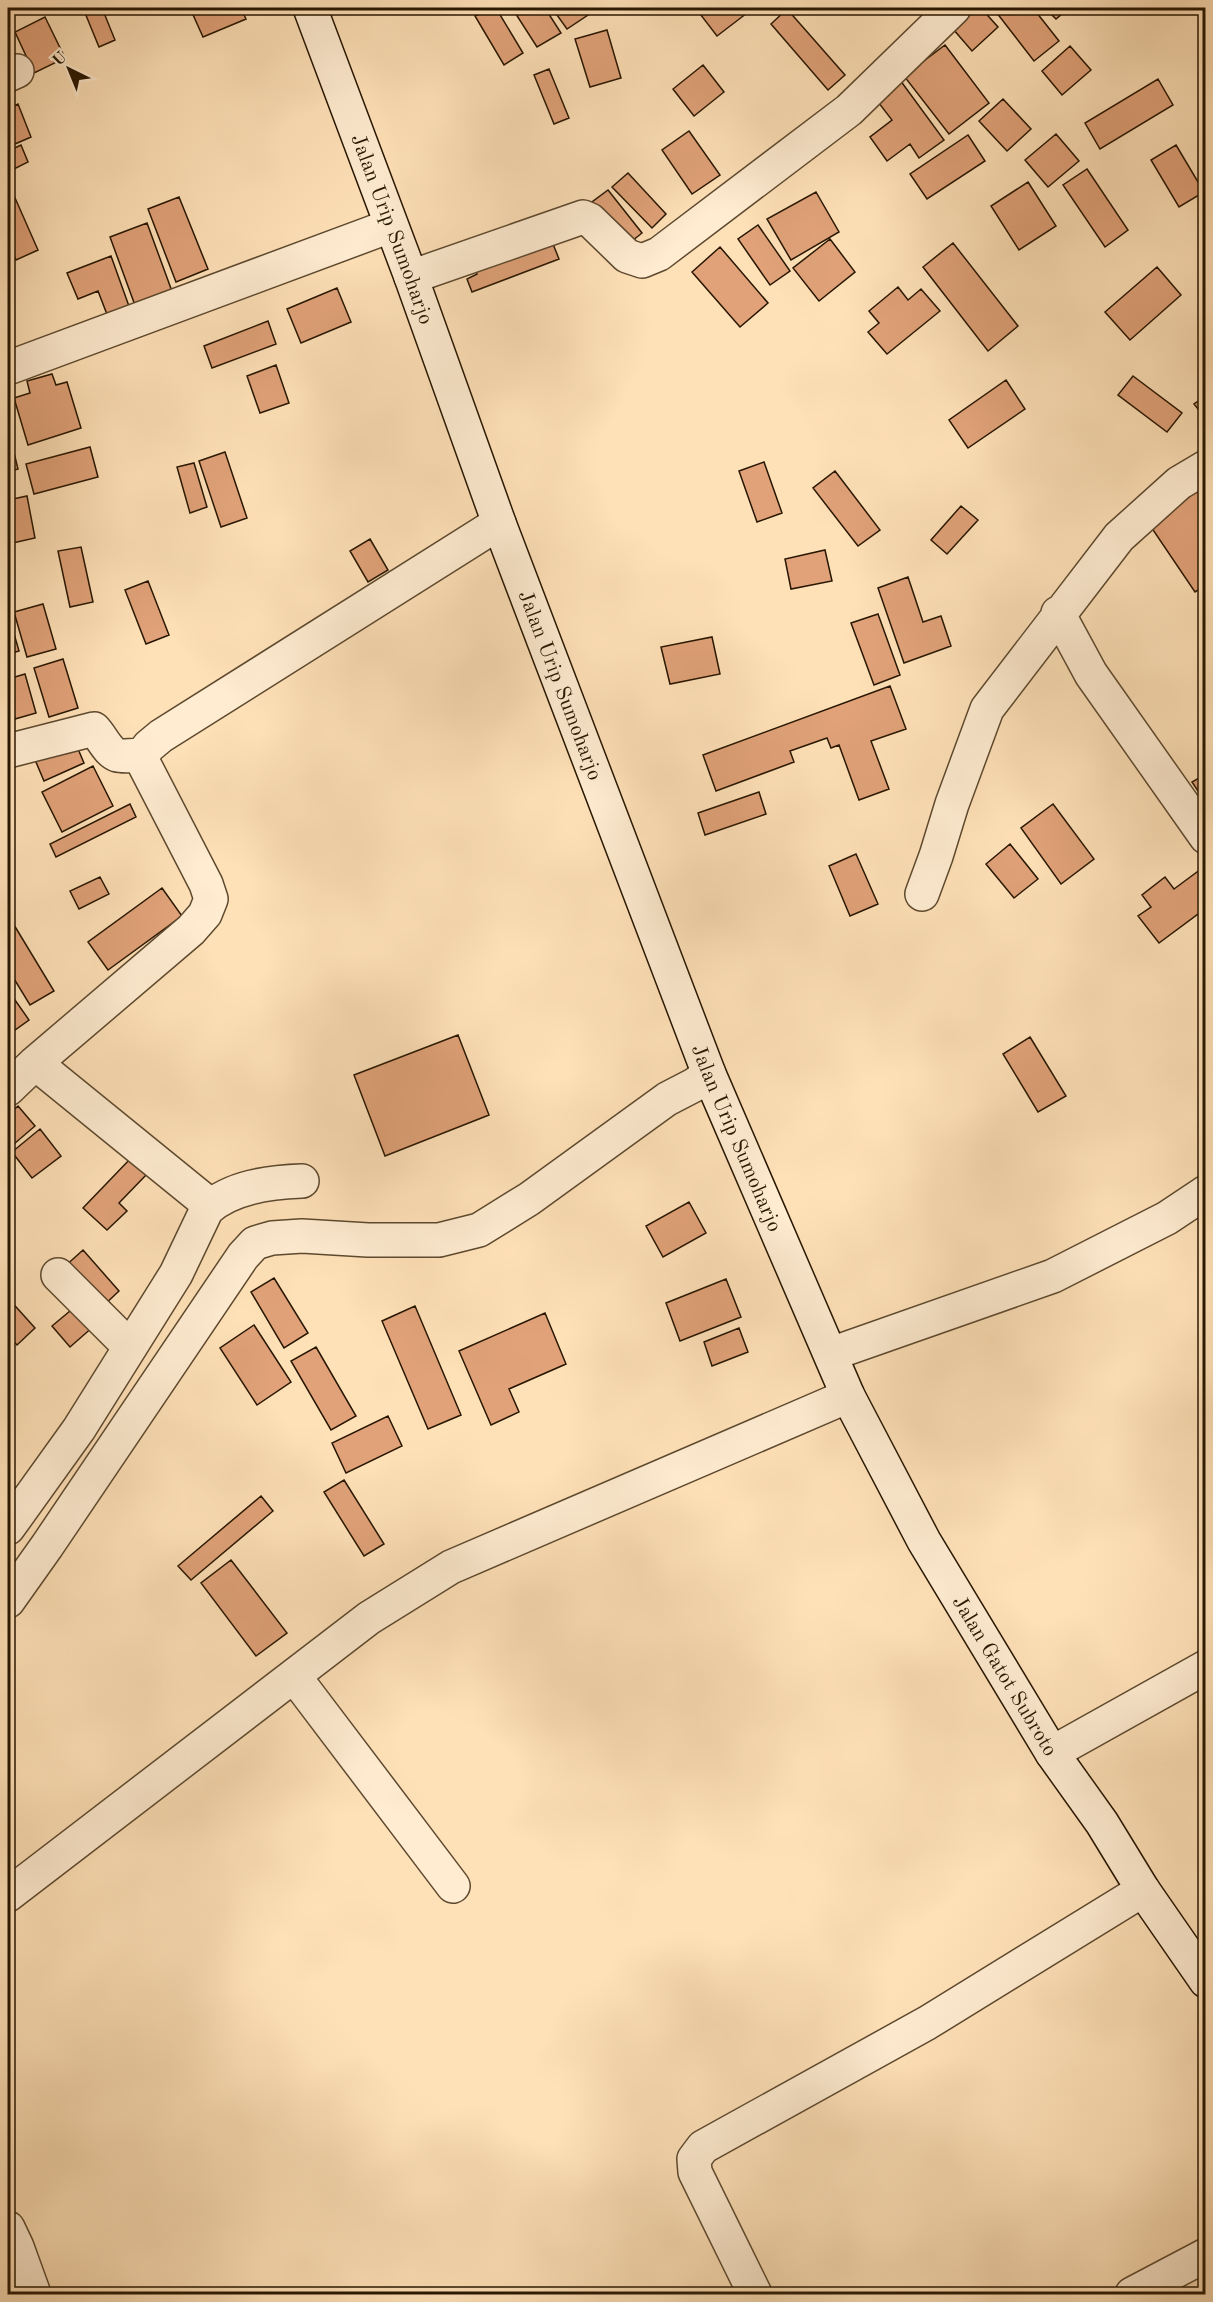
<svg xmlns="http://www.w3.org/2000/svg" width="1213" height="2302" font-family="'Old Standard TT',serif">
  <rect width="100%" height="100%" fill="#ffe1b8"/>
  <filter id="stains"><feTurbulence type="fractalNoise" baseFrequency=".00333" numOctaves="4"/><feColorMatrix values="0 0 0 0 .2 0 0 0 0 .09 0 0 0 0 .02 0 0 0 .5 -.17"/></filter>
  <radialGradient id="worn" r=".72"><stop offset=".6" stop-color="#630" stop-opacity="0"/><stop offset="1" stop-color="#630" stop-opacity=".3"/></radialGradient>
  <path fill="#e1a279" stroke="#271601" stroke-width="1.5" d="M83,8H102L115,40L99,47Z
    M190,8H241L246,19L203,37Z
    M490,8H496L523,53L504,65L475,16Z
    M512,8H545L561,33L537,47Z
    M552,8H592L594,11L567,29Z
    M700,8H749L751,10L717,36L697,10Z
    M963,8H981L998,27L972,51L947,22Z
    M993,8H1033L1059,41L1034,61Z
    M1045,8H1069L1056,19Z
    M787,9L845,75L828,90L771,24Z
    M45,17L65,58L34,73L15,32Z
    M607,30L621,78L590,87L575,39Z
    M945,45L989,103L949,134L904,76Z
    M1070,46L1091,70L1062,95L1042,71Z
    M703,65L724,92L694,116L673,89Z
    M549,69L569,118L554,124L534,75Z
    M1158,79L1173,105L1100,149L1085,123Z
    M900,80L944,140L919,158L910,144L887,161L870,137L892,120L875,98Z
    M1003,99L1031,129L1007,151L979,121Z
    M18,104L31,137L8,147V109Z
    M689,131L720,175L692,194L662,150Z
    M1056,134L1079,161L1048,187L1025,160Z
    M968,135L985,161L927,199L910,174Z
    M21,145L28,162L8,172V151Z
    M1176,145L1204,192L1179,207L1151,160Z
    M1087,169L1128,230L1105,247L1063,185Z
    M628,173L666,214L652,228L612,187Z
    M8,182L38,250L16,260L8,241Z
    M1028,182L1056,226L1019,250L991,206Z
    M608,190L642,233L627,245L592,202Z
    M816,192L839,232L791,260L767,219Z
    M179,197L208,269L176,282L148,209Z
    M147,223L173,294L136,308L110,237Z
    M758,225L790,271L770,285L738,239Z
    M551,239L559,259L472,292L467,279L477,274L475,268Z
    M830,239L855,272L819,301L793,268Z
    M953,243L1018,326L988,351L923,267Z
    M720,247L768,303L740,327L692,272Z
    M111,256L130,309L108,317L98,291L78,299L67,273Z
    M1157,267L1181,295L1130,340L1105,312Z
    M898,287L908,300L921,289L940,311L887,354L868,332L879,323L869,311Z
    M337,288L351,322L301,343L287,309Z
    M268,321L276,344L212,368L204,346Z
    M276,365L289,403L260,413L247,376Z
    M52,374L56,385L67,382L81,428L28,445L14,398L30,393L27,381Z
    M1133,376L1182,413L1167,432L1118,395Z
    M1006,380L1025,409L968,448L949,420Z
    M1206,396V419L1194,404Z
    M8,428L18,469L8,472Z
    M90,447L98,477L34,494L26,464Z
    M225,452L247,518L221,527L199,461Z
    M764,462L782,513L757,522L739,471Z
    M194,463L207,507L190,513L177,467Z
    M835,471L880,530L858,546L813,488Z
    M1202,482L1206,487V585L1195,592L1147,521Z
    M27,496L35,538L8,544V500Z
    M961,506L978,520L947,554L931,540Z
    M370,539L388,570L368,582L350,551Z
    M81,547L93,602L70,607L58,551Z
    M825,550L832,581L791,589L785,559Z
    M908,577L923,622L941,616L951,646L904,663L878,588Z
    M148,581L169,635L146,644L125,590Z
    M43,604L56,649L27,657L14,612Z
    M8,613L19,651L8,654Z
    M878,614L900,675L874,685L851,623Z
    M712,637L720,674L670,684L661,647Z
    M63,659L78,708L49,717L34,668Z
    M25,674L36,713L15,719L8,692V679Z
    M890,686L906,729L871,741L889,789L859,800L839,745L831,748L827,738L790,751L794,762L716,791L703,755Z
    M73,737L84,763L44,781L33,755Z
    M93,766L113,806L62,832L42,792Z
    M1206,774V803L1192,782Z
    M759,792L766,814L705,835L698,813Z
    M130,804L136,817L56,857L50,844Z
    M1053,804L1094,859L1061,884L1021,828Z
    M1010,844L1038,879L1014,898L986,864Z
    M856,854L878,904L850,916L829,866Z
    M1201,869L1206,875V908L1159,943L1138,916L1151,907L1142,895L1165,877L1174,889Z
    M100,877L109,894L79,909L70,891Z
    M162,888L182,916L108,970L88,942Z
    M8,915L54,991L30,1005L8,969Z
    M8,990L29,1020L8,1035Z
    M458,1035L489,1115L385,1156L354,1075Z
    M1030,1037L1066,1096L1038,1112L1003,1054Z
    M18,1106L35,1126L14,1144L8,1136V1115Z
    M40,1129L61,1156L32,1178L12,1152Z
    M131,1158L147,1174L119,1203L127,1211L107,1230L83,1208Z
    M689,1202L706,1233L663,1257L646,1226Z
    M83,1250L119,1291L100,1309L63,1268Z
    M274,1278L308,1333L284,1348L251,1292Z
    M726,1279L741,1317L680,1341L666,1303Z
    M8,1298L35,1328L17,1345L8,1335Z
    M76,1306L94,1326L70,1347L52,1326Z
    M415,1306L461,1415L428,1429L382,1321Z
    M545,1313L566,1364L509,1389L519,1412L491,1425L459,1351Z
    M254,1325L291,1382L257,1405L220,1348Z
    M739,1328L748,1352L712,1366L704,1342Z
    M316,1347L356,1416L331,1430L291,1361Z
    M388,1416L402,1446L346,1473L332,1443Z
    M344,1480L384,1544L364,1556L324,1492Z
    M261,1496L273,1511L191,1580L178,1566Z
    M231,1560L287,1633L256,1656L201,1583Z"/>
  <g fill="none" stroke-linecap="round" stroke-linejoin="round">
    <g stroke="#5d492f" stroke-width="36">
      <path id="minor" d="M8,75L17,71
        M411,277L583,217L590,220L627,256L642,261L659,254L849,110L954,8
        M8,368L390,226
        M1058,613L1091,674L1206,837
        M8,751L94,729C101,736 108,752 117,755C124,757 135,755 142,755
        M922,894L936,856L952,804L987,709L1119,537L1179,483L1206,467
        M35,1063L211,1206
        M8,1089L35,1063L191,930L205,914L211,899L206,884L144,764L142,755L149,746L161,736L499,523
        M58,1275L130,1347
        M831,1354L1053,1276L1167,1218L1206,1192
        M8,1528L79,1429L176,1274L207,1209C232,1187 269,1182 302,1181
        M8,1601L47,1546L243,1256L255,1243L272,1238L302,1236L368,1240H439L479,1230L529,1199L667,1099L694,1085L709,1074
        M294,1676L453,1886
        M1052,1753L1206,1667
        M8,1895L369,1618L451,1567L848,1396
        M8,2228L17,2247L34,2294
        M755,2294L695,2172L694,2159L703,2147L927,2023L1143,1890
        M1132,2294L1206,2255"/>
    </g>
    <g stroke="#271601" stroke-width="36">
      <g id="secondary">
        <path id="s1" d="M310,8L411,277L499,523L709,1074L848,1396L924,1541L1052,1753L1102,1823L1143,1890L1206,1981"/>
      </g>
    </g>
    <use href="#minor" stroke="#ffecd1" stroke-width="33"/>
    <use href="#secondary" stroke="#ffecd1" stroke-width="33"/>
  </g>
  <g text-anchor="middle" stroke-width="6" stroke-linejoin="round" paint-order="stroke">
    <g font-size="21" fill="#271601" stroke="#ffecd1">
      <text dy="7" stroke="none"><textPath href="#s1" startOffset="236">Jalan Urip Sumoharjo</textPath></text>
      <text dy="7" stroke="none"><textPath href="#s1" startOffset="722">Jalan Urip Sumoharjo</textPath></text>
      <text dy="7" stroke="none"><textPath href="#s1" startOffset="1208">Jalan Urip Sumoharjo</textPath></text>
      <text dy="7" stroke="none"><textPath href="#s1" startOffset="1810">Jalan Gatot Subroto</textPath></text>
    </g>
  </g>
  <rect width="1213" height="2302" fill="none" stroke="#ffe1b8" stroke-width="30"/>
  <rect x="9" y="9" width="1195" height="2284" fill="none" stroke="#271601" stroke-width="3"/>
  <rect x="15" y="15" width="1183" height="2272" fill="none" stroke="#271601" stroke-width="1.5"/>
  <g transform="translate(69 69) rotate(317)" stroke="#ffecd1" stroke-width="4.5" paint-order="stroke">
  <path d="M0-4.5L10 22L0 15L-10 22Z" fill="#271601"/>
  <text y="-9" font-size="16" font-weight="bold" text-anchor="middle" fill="#271601">U</text>
  </g>
  <rect width="100%" height="100%" filter="url(#stains)"/>
  <rect width="100%" height="100%" fill="url(#worn)"/>
</svg>
